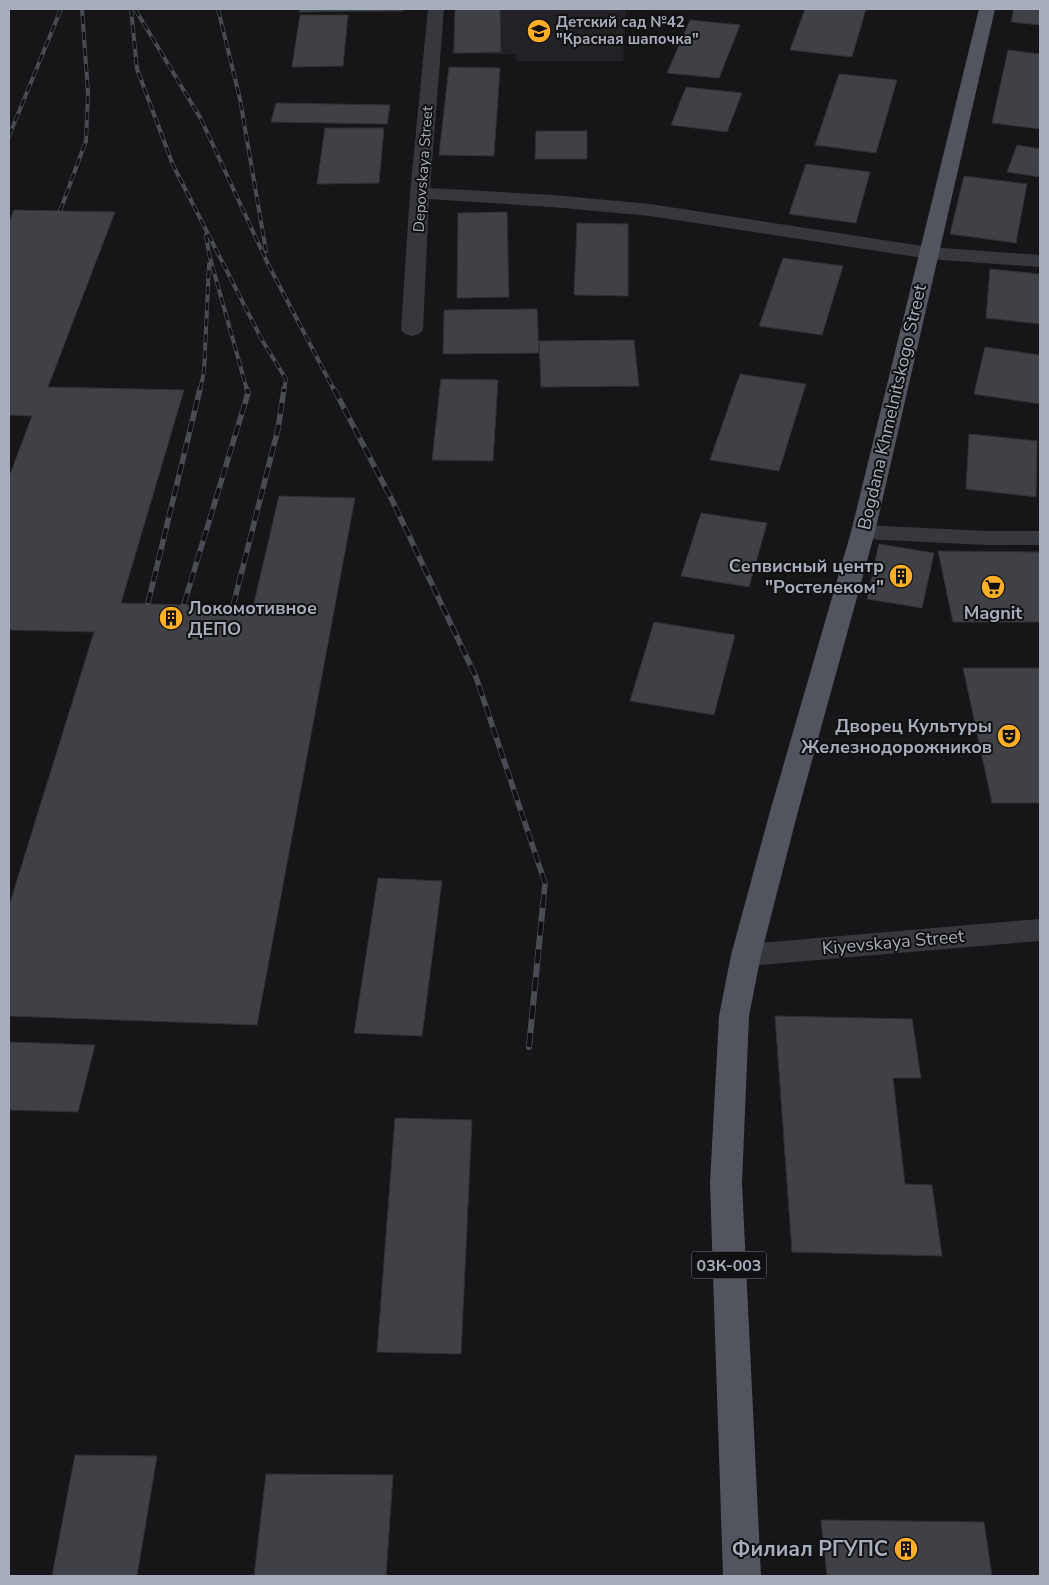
<svg xmlns="http://www.w3.org/2000/svg" width="1049" height="1585" font-family="'Nunito Sans',sans-serif">
  <rect width="100%" height="100%" fill="#161618"/>
  <path fill="#222226" d="M456,9H626L623,61H516L515,54H452Z"/>
  <path fill="#404146" stroke="#303035" d="M300,9H403V11L299,12Z
    M455,9H500L501,52L454,53Z
    M805,9H866L852,57L790,50Z
    M1014,9H1040V25L1011,22Z
    M300,15H348L343,66L292,67Z
    M690,20L740,25L719,78L667,73Z
    M1008,50L1040,54V129L992,123Z
    M449,67L500,68L494,156L439,155Z
    M839,74L897,80L876,153L815,145Z
    M686,87L742,93L727,132L671,125Z
    M276,103L390,105L387,124L271,122Z
    M325,128H384L379,183L317,184Z
    M536,131H587V159H535Z
    M1017,145L1040,149V177L1007,172Z
    M806,164L870,172L856,223L789,214Z
    M964,176L1027,184L1016,243L950,234Z
    M14,210L115,212L48,387L184,390L121,603L253,607L279,496L355,498L257,1025L9,1016V906L94,632L9,630V477L32,416L9,415V222Z
    M507,212L509,297L457,298L458,213Z
    M577,223L628,224V296L574,295Z
    M783,258L843,266L822,335L759,326Z
    M990,269L1040,274V324L986,318Z
    M537,309L539,353L443,354L444,310Z
    M634,340L639,386L541,387L539,341Z
    M985,347L1040,355V404L974,394Z
    M740,374L806,384L779,471L710,460Z
    M441,379L498,380L493,461L432,460Z
    M969,434L1037,441L1036,497L966,489Z
    M701,513L767,523L749,587L681,576Z
    M879,544L934,553L922,608L867,599Z
    M938,551L1040,552V622H953Z
    M654,622L735,635L714,715L630,701Z
    M963,668H1040V803H992Z
    M378,878L442,881L422,1036L354,1033Z
    M775,1016L912,1019L921,1078H893L905,1184L932,1185L942,1256L792,1252Z
    M9,1042L95,1045L78,1112L9,1110Z
    M395,1118L472,1120L461,1354L377,1352Z
    M75,1455L157,1456L137,1576H52Z
    M266,1474L393,1475L386,1576H254Z
    M821,1520L984,1522L992,1576H827Z"/>
  <g fill="none" stroke-linecap="round" stroke-linejoin="round">
    <path fill="#37383e" fill-rule="evenodd" d="M428,9H444L430,188L552,195L650,204L929,247L1040,255V267L929,259L650,216L552,207L429,199L423,330L419,334L412,336L405,334L401,330L410,193Z
      M863,525L987,531H1040V545H987L863,539L855,537L851,532L855,527Z
      M1040,919V941L746,966L735,963L731,955L735,947L746,944Z"/>
    <path fill="#52555d" fill-rule="evenodd" d="M979,9H995L875,532L797,815L761,955L749,1016L742,1183L761,1576H723L710,1183L719,1016L731,955L769,815L851,532Z"/>
    <g stroke="#4a4c53" stroke-width="4">
      <path id="rail-far2" d="M131,9L137,69L173,165L262,340L286,379L284,390
        M135,9L201,119L268,264L334,390
        M218,9L240,99L266,251
        M9,136L61,9
        M60,211L86,141L88,93L82,9
        M206,235L209,254L247,390
        M200,390L204,372L209,264"/>
    </g>
    <g stroke="#4a4c53" stroke-width="5.5">
      <path id="rail-far1" d="M334,389L393,502L476,677L545,883L543,905
        M148,603L200,389
        M184,604L248,393L247,389
        M233,606L278,429L284,389"/>
    </g>
    <g stroke="#4a4c53" stroke-width="6">
      <path id="rail" d="M529,1047L543,904"/>
    </g>
    <use href="#rail-far2" stroke="#111113" stroke-width="2.5" stroke-dasharray="8" stroke-linecap="butt"/>
    <use href="#rail-far1" stroke="#111113" stroke-width="4" stroke-dasharray="11" stroke-linecap="butt"/>
    <use href="#rail" stroke="#111113" stroke-width="4.5" stroke-dasharray="14" stroke-linecap="butt"/>
  </g>
  <defs>
    <g id="school-disc" transform="scale(1.25)"><circle r="9.5" fill="#ffaf27" stroke="#111113"/><path d="M0-5L7-2L0 1L-7-2ZM-4 1L0 2.5L4 1V4Q0 6-4 4Z" fill="#111"/></g>
    <g id="building-disc" transform="scale(1.25)"><circle r="9.5" fill="#ffaf27" stroke="#111113"/><path d="M-4-6H4V6H1V3H-1V6H-4ZM-2.5-4.3h1.7v1.8h-1.7ZM.8-4.3h1.7v1.8H.8ZM-2.5-1h1.7V.8h-1.7ZM.8-1h1.7V.8H.8Z" fill="#111"/></g>
    <g id="supermarket-disc" transform="scale(1.25)"><circle r="9.5" fill="#ffaf27" stroke="#111113"/><path d="M-6-5.5h2.5l.6 2H6L4.5 2H-2.5L-4.4-4H-6ZM-1.5 3.2a1.3 1.3 0 1 0 .1 0ZM3 3.2a1.3 1.3 0 1 0 .1 0Z" fill="#111"/></g>
    <g id="theatre-disc" transform="scale(1.25)"><circle r="9.5" fill="#ffaf27" stroke="#111113"/><path d="M-5-5.5Q0-4 5-5.5V0Q5 5 0 6Q-5 5-5 0ZM-3.3-2.5H-1v1.5H-3.3ZM1-2.5H3.3v1.5H1ZM-2.8 1Q0 5.5 2.8 1Z" fill="#111"/></g>
  </defs>
  <g fill-rule="evenodd">
    <use href="#school-disc" x="539" y="31"/>
    <use href="#building-disc" x="901" y="576"/>
    <use href="#supermarket-disc" x="993" y="587"/>
    <use href="#building-disc" x="171" y="618"/>
    <use href="#theatre-disc" x="1009" y="736"/>
    <use href="#building-disc" x="906" y="1549"/>
  </g>
  <g text-anchor="middle" stroke-width="4" stroke-linejoin="round" paint-order="stroke">
    <g font-size="15" font-weight="bold" fill="#a7adba" stroke="#111113" text-anchor="start">
      <text x="556" y="27">Детский сад №42<tspan x="556" dy="17">"Красная шапочка"</tspan></text>
    </g>
    <g font-size="15" fill="#a7adba" stroke="#111113">
      <text transform="translate(423 169) rotate(-86)" y="5">Depovskaya Street</text>
    </g>
    <rect fill="#111113" stroke="#7a7e88" stroke-width="1" x="691.5" y="1251.5" width="75" height="27" rx="4"/>
    <g font-size="16" font-weight="bold" fill="#a7adba">
      <text x="729" y="1271">03К-003</text>
    </g>
    <g font-size="18" fill="#a7adba" stroke="#111113">
      <text transform="translate(892 407) rotate(-77)" y="6">Bogdana Khmelnitskogo Street</text>
      <text transform="translate(893 942) rotate(-5)" y="6">Kiyevskaya Street</text>
    </g>
    <g font-size="18" font-weight="bold" fill="#a7adba" stroke="#111113" text-anchor="end">
      <text x="884" y="572">Сепвисный центр<tspan x="884" dy="21">"Ростелеком"</tspan></text>
      <text x="188" y="614" text-anchor="start">Локомотивное<tspan x="188" dy="21">ДЕПО</tspan></text>
      <text x="993" y="619" text-anchor="middle">Magnit</text>
      <text x="992" y="732">Дворец Культуры<tspan x="992" dy="21">Железнодорожников</tspan></text>
    </g>
    <g font-size="21" font-weight="bold" fill="#a7adba" stroke="#111113" text-anchor="end">
      <text x="888" y="1556">Филиал РГУПС</text>
    </g>
  </g>
  <rect width="1049" height="1585" fill="none" stroke="#a7adba" stroke-width="20"/>
</svg>
